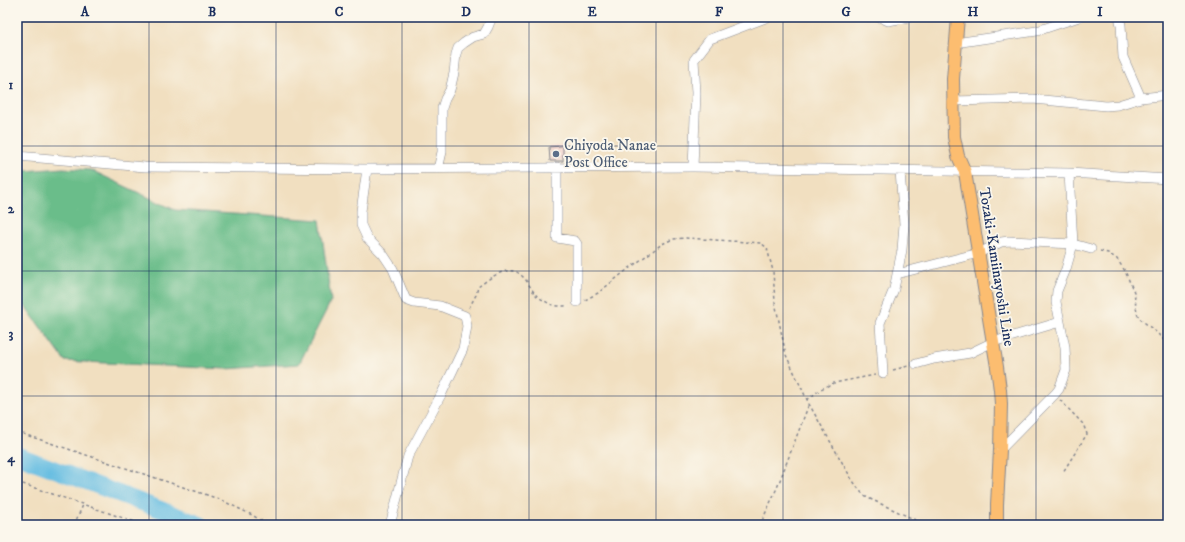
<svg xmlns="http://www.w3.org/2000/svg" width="1185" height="542" font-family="'IM FELL DW Pica',serif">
  <rect width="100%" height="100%" fill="#fbf7ec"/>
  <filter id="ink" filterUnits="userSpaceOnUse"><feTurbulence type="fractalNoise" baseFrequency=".025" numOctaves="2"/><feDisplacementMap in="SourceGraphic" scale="8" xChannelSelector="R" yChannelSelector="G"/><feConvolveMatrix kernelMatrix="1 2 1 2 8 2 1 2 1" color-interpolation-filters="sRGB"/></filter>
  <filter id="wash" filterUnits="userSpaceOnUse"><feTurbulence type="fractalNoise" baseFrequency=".012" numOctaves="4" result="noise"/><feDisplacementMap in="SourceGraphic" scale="16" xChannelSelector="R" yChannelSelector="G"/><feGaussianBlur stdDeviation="0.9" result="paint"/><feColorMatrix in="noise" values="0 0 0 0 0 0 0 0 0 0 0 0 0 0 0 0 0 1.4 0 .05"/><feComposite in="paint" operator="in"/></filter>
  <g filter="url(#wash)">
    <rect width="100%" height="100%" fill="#f1dfc0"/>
    <path fill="#6bbd8a" stroke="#437674" d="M63,168L91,170L175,210L320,220L331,301L299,364L226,369L65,361L17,295V178L25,171Z"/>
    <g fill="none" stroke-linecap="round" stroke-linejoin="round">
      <path stroke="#64bce1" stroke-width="17" d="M17,455L201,525"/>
    </g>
    <g id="blocks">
      <path fill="#e9aba8" d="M563,146V161H550L549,147Z"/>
    </g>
  </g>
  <g filter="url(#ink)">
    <use href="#blocks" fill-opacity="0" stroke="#86878f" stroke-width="1"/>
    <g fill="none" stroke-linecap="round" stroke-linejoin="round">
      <g stroke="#86878f" stroke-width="10">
        <path id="minor" d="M879,17L888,21L910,17
          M1119,17L1121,25L1123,57L1141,98
          M955,43L1037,31L1079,17
          M953,101L1033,99L1106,106L1118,105L1141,98L1168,95
          M17,156L145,167L367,169L693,167L1069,173L1168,179
          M557,167V238L575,241L577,244V302
          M693,167L696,93L694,60L710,39L768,17
          M367,169L361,211V225L367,238L383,254L393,269L406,300L414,303L440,306L465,316L467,326L463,349L442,393L408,456L390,525
          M438,169L442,152V108L445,99L450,90L454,73L456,54L458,48L464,43L473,37L484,34L488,27L492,17
          M897,274L979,253L1001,242L1009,241L1073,244L1091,249
          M916,364L934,359L970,353L993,342L1060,322
          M883,373L880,323L894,289L902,250L904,224L900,171
          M1000,450L1055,394L1059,389L1066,370L1065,347L1056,302L1057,291L1066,269L1073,244L1069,173"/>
      </g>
      <g stroke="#86878f" stroke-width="14">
        <path id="major" d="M958,17L953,79L954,137L958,156L965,172L997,367L1000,390L1001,404L1000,450L997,504V525"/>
      </g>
      <path stroke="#86878f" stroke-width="1.5" stroke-dasharray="3 3" stroke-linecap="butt" d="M1100,251L1108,253L1117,259L1125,271L1134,292L1137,313L1139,318L1156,332L1164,340L1168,349
        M585,300L598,293L623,273L662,244L673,239L686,238L761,243L767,248L773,271L775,302L786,355L809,404L851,478L860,491L866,497L920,522L923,525
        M469,308L476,295L478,287C489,279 509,262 522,276C528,281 531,290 537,296C541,299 545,301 550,304C555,306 563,307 568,305
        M893,370L908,366
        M807,400L821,389L834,383L875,375
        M1060,400L1083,424L1087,434L1063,472
        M17,432L219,499L252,515L269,525
        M17,482L144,525
        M74,525L83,505
        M760,525L777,488L809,404"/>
      <use href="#minor" stroke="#fff" stroke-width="9"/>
      <use href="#major" stroke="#fcbd6f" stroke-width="12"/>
    </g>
  </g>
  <path fill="none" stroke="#1b2f5e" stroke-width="1" stroke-opacity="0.55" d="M149,17V525M276,17V525M402,17V525M529,17V525M656,17V525M783,17V525M909,17V525M1036,17V525M17,146H1168M17,271H1168M17,396H1168"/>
  <circle fill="#5c6f8a" stroke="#fbf7ec" stroke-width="1.5" cx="556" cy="154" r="4"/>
  <g text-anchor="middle" stroke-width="3.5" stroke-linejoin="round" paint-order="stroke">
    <g font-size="15" fill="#4e5e75" stroke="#fbf7ec" text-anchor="start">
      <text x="564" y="150">Chiyoda Nanae<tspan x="564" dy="17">Post Office</tspan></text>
    </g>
    <g font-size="15" fill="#1b2f5e" stroke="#fbf7ec">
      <text transform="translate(997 267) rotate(81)" y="5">Tozaki-Kamiinayoshi Line</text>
    </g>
  </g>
  <rect width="1185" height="542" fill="none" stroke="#fbf7ec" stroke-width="44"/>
  <rect x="22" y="22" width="1141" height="498" fill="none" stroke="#1b2f5e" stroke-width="1.5"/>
  <g font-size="13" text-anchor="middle" font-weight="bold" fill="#1b2f5e">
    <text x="85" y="16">A</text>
    <text x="212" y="16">B</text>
    <text x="339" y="16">C</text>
    <text x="466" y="16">D</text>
    <text x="592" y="16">E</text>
    <text x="719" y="16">F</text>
    <text x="846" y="16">G</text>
    <text x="973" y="16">H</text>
    <text x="1100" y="16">I</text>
    <text x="11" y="89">1</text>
    <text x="11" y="213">2</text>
    <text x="11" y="338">3</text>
    <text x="11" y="462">4</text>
  </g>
</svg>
